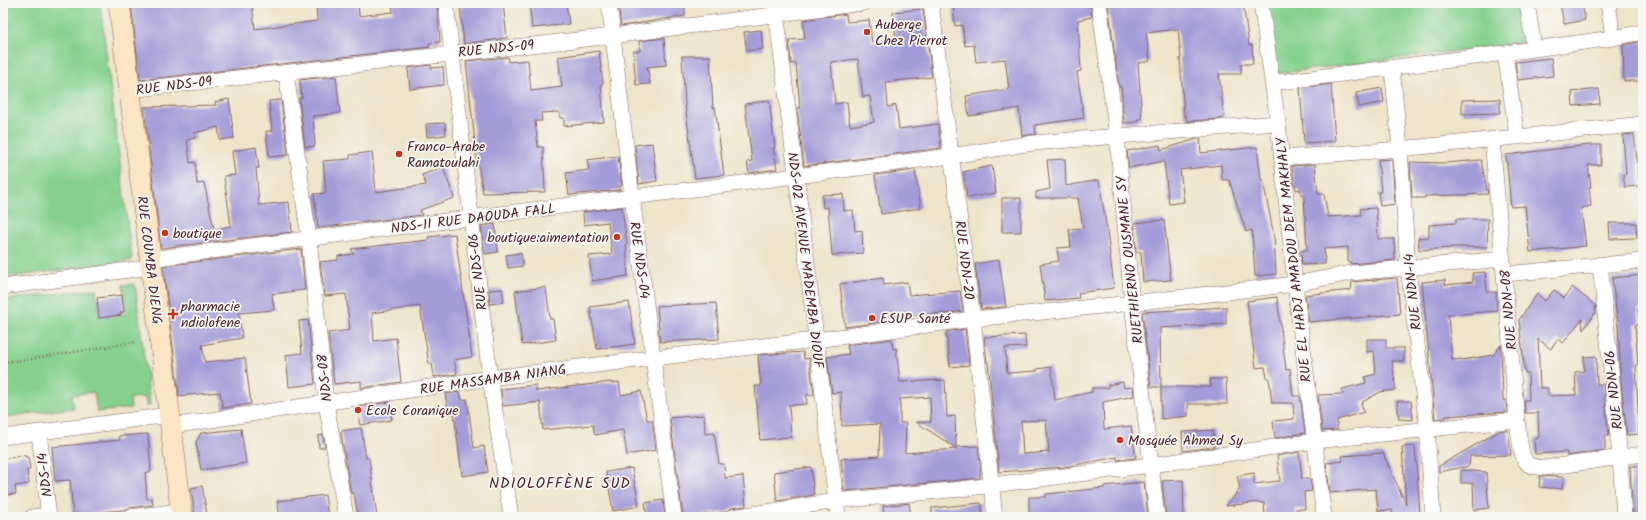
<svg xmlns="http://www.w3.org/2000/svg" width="1646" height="520" font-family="Kalam,sans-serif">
  <rect width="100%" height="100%" fill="#f6f6f2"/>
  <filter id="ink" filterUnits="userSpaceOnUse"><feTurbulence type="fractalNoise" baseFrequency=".025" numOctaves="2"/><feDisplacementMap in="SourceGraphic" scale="8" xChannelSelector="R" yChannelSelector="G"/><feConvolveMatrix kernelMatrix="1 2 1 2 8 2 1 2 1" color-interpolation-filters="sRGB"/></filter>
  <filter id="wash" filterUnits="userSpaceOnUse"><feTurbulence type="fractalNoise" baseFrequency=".012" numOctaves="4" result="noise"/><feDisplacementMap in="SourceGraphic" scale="16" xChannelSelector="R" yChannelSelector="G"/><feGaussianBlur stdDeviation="0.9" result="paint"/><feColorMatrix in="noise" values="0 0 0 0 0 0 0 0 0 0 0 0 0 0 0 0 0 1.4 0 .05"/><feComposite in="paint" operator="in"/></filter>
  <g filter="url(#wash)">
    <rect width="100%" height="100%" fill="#eee4c9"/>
    <path fill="#86d18e" stroke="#68785c" d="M3,3H100L132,260L3,278Z
      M1263,3H1517L1523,43L1273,74Z
      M135,284L150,405L146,406L145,397L130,398L131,408L97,412L94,392L72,395L74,408L3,417V300L96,289L99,317L126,314L123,285Z"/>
    <g id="blocks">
      <path fill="#a49cd8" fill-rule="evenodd" d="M131,3H252L255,29L317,21L316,3H358L359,16L393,12L392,3H437L440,42L429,43L430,47L140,80Z
        M468,3H503L507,38L464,44L460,7L468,5Z
        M529,3H566L569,24L532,28Z
        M618,3H636V6L685,3V16L621,26Z
        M984,3H1090L1092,17L1078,20L1081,71L1077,72L1084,118L1035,125L1036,134L1022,136L1019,108L969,116L966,96L1009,89L1005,59L976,62L974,45L965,46L962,25L955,26L953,7Z
        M1108,3H1243L1249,45H1252L1253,64H1241V74H1219L1224,117L1220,119L1187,121L1186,116H1184L1180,58H1181L1178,29L1146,33L1150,61L1138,63L1142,119H1137L1138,122L1124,123L1121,87H1119Z
        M1560,3H1582L1585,20L1564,24Z
        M923,9L932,77L886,82L888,107L896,105L899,129L938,124L941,148L804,166L797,108H800L796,63L791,64L789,40L805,39L803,20L846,14L847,22L869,20L872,43L896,40L893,12ZM858,59L863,97L870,96L874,122L850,126L847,102L835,104L831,62Z
        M761,30L763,49L747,51L744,32Z
        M664,38L666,65L647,67L650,84L636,85L633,51H640L639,41Z
        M1638,42H1643V81H1624L1623,45Z
        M599,51L603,83L601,84L604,122L564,126V118H560L559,112L541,113L542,121H535L538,147H543L545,192L483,193L476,152L466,61L508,57L509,62L528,60L531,91L562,87L558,57Z
        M682,56H710L713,108L715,107L724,175L695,178L685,104Z
        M1551,58L1553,76L1518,80L1515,62Z
        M431,65V68L443,67L444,85L410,89L408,68Z
        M336,76L340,113L313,116L315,146L305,147L299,98H302L300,80Z
        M1331,84L1335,141L1304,143L1300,88Z
        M1382,88L1384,102L1359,107L1356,93Z
        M1599,89L1600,104L1573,106L1572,92Z
        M229,99L234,138L220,140L218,127L194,133L195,138L187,140L190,163L195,162L197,184L204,183L214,229L231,226L224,176L235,175L232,151L256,147L259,168H256L259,205L289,202L292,232L161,248L144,107L216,105L215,102Z
        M1500,99V113L1462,114V100Z
        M281,100L288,155L269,157L266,131H272L269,101Z
        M769,100L775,148H773L777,169L749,173L747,162L752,161L745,104Z
        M445,123L446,135L427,137L426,124Z
        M1634,134L1640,186L1625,187L1623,174H1626L1623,135Z
        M1200,138L1201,153L1257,147L1261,180H1263L1274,237L1276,274L1255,276L1252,230L1246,232L1229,180H1222L1221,165L1180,170L1184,202L1169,204L1164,161L1129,168L1127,151L1160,145L1161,150Z
        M652,143L657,181L639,184L635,145Z
        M1589,145H1601V165H1588L1591,187H1589L1591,206L1581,208L1586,246L1530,252L1525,206L1511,207L1506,155Z
        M372,152L376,192L426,185L422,175L443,167L454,198L420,210L422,215L318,228L314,194L326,193L323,161L350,159V155Z
        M618,156L622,186H619L620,190L569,195L566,173L589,170L587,160Z
        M1065,159L1066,186L1099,180L1107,230L1114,288L1078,293L1079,298L1045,301L1040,264L1059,261L1057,248L1071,247L1069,229L1083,228L1078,198H1036V192L1050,189L1047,160Z
        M1392,159L1395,204L1380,206L1378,192H1381L1378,160Z
        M1481,160L1488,194L1425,196V198H1412L1410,162L1446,163Z
        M1315,164L1318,194H1324L1328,217L1361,215L1360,209L1376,208L1378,239H1394L1395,260L1351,264L1350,262H1348V247L1324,249L1325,264L1302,265L1301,251L1307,250L1304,195H1301L1300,189L1296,190L1295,185H1294L1292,166Z
        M992,166L996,193L967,198L963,172Z
        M915,170L921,208L881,214L875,175Z
        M843,194L844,211L853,210L855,231L862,230L863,253L832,255L828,207L823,208L822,195Z
        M1002,198H1021V232H1002Z
        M622,207L627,245H626L628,276L592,281L589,256L612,254L608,222L584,225L583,212Z
        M1456,219H1488L1487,247H1451V248L1419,250L1418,238L1429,237V225L1456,223Z
        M1164,220L1171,280L1143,282L1141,252H1136L1134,223Z
        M1609,223H1636L1637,238L1610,239Z
        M495,224L498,252L485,254L481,226Z
        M455,234L472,357L454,360L457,374L434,377L432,364H429L420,306L372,313L374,341L396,338L401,382L361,388V381L334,384L328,333L350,330L346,294L325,296L320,262L338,260V256L354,254L351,249L429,240L428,237Z
        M301,249L305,290L272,294L274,310L239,313L242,338L202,345L205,362L245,358L251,404L223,408L220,392L179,396L163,266Z
        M521,253L523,266L508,268L506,255Z
        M999,260L1006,307L981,309L975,264Z
        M1485,272L1487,292H1496L1497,311L1448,315L1452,360L1462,359V360L1493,355L1501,345L1503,400H1506L1507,412L1446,416V418L1435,419L1422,282L1445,280V285L1473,282L1472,273Z
        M1643,275V308L1638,309L1640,324L1635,325L1638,365H1636L1639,434L1627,435L1621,383L1618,326L1612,278Z
        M883,278L884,285L907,282L909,295L960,291L963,311L944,314L943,313L912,315V318L845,327L840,284Z
        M1397,278L1400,314L1309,322L1305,295L1351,290L1352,282Z
        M546,287L550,319H553L556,340L522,345L515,291Z
        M1572,287L1595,305L1596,312L1583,330L1582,319L1563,343L1557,339L1551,349L1538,339L1540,388H1548V396L1576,395L1575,372L1584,371V357L1596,356L1597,384H1603L1609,436H1605V450L1567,456V452L1535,454L1534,440L1539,437L1538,413H1525L1524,400H1529L1528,373H1525L1519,320L1537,294L1545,301L1554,290L1564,298Z
        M502,289L504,302L490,304L489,290Z
        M122,295L124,312H121V315L99,318L97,298Z
        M1277,297L1286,370L1290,369L1293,396H1300L1305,433L1275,438L1273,421L1294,419L1293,403H1272L1269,378H1267L1265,367L1256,368L1247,301Z
        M629,302L635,344L597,349L590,307Z
        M716,303L719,339L660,342L657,306Z
        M1226,307V324L1160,328L1161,387H1151L1142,312Z
        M308,320L315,384L289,387L286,355L302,353L299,321Z
        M965,329L969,365L950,367L946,332Z
        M1025,335L1026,347L1005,348L1007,373L1037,371V369L1051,367L1055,400L1092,392V388H1108V385L1123,382L1124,388L1133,387L1134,396L1103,402L1104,429L1131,426L1136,458L1117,460V457L1064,467L999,472L988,362H987L984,337ZM1046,420L1049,452L1023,454L1021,421Z
        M892,339L893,349L896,348L900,382L945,380L947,417L955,416L956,447L978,446L981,474H980V478L844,491L841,459L879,456L880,424L842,426L841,392L832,393L827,357L849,354L847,345ZM930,397L931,422H916L957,449L905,453L906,423H900V399Z
        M1367,339H1386V348H1404V361H1392L1396,390L1380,392L1361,403L1364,412L1337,420V430L1322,431L1318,395L1343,394L1342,389L1366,383L1365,377L1376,374L1374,351L1367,352Z
        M803,352L804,359L809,358L814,395H806L807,404L789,405L791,437L760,440L755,386H761L758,355Z
        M1210,379H1226L1227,404H1188V416L1161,419V387H1211Z
        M611,382V383L619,382L621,395L641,391L647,420H652L656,450L627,455L623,430L595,435L593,425L543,430L540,402L503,406L501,389L536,385V391Z
        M460,392L462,400L467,399L474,448L484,446L488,472L462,476L454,413L449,414L445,394Z
        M1397,401H1411L1413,420L1399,419Z
        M390,402L392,420L360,425L357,407Z
        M704,415L705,434L714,433L719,464H724L725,478L743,476L746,506L731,508L726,512L683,517L670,418Z
        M361,428L366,458H369L377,517H358L354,493H351L341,434V431Z
        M241,429L246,463L201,470L196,442L201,433Z
        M1213,430L1214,447L1183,451L1182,432Z
        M1508,430L1511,455L1470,456L1469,466L1439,472V466L1499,431Z
        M148,434L151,472L145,473L147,499L152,498L153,505L129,508L124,510L73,514L70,480L55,481L52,447L120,440L119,436Z
        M323,435L325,447L319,448L318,436Z
        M1415,446L1420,513L1393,515L1392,510L1378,511L1376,489L1330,493L1326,463L1343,461L1342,456L1383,453L1406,505L1402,447Z
        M1299,452L1302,479H1310L1312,491L1304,492L1305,509H1296V517H1265L1264,503H1260V502L1226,506L1240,489L1237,476L1254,473V484L1280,481L1277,456Z
        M25,455V457H28L30,470H27L29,484L15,486L16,494L4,495L3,459Z
        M1630,466H1643V517H1633Z
        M811,467L814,495L777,501L774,472Z
        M632,468L639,506L613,511L606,472Z
        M1461,470L1486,472L1489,508L1474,510L1473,483H1461Z
        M1540,476L1563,477L1562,489L1539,487Z
        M1183,480L1184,517H1166L1162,481Z
        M1144,482L1148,517H1029V497H1046V494L1104,488V486Z
        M202,486L207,515L195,517L191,488Z
        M325,495L328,517H280L277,501Z
        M663,500L665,517H647L645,503Z
        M909,503L911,517H884L883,506Z
        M981,503L983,517H932V508Z"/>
    </g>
  </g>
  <g filter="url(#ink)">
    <use href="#blocks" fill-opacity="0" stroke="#836462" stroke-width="1"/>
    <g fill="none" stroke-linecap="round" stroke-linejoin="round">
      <g stroke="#836462" stroke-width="16">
        <path id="street" d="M446,3L490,378L511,517
          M609,3L632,197L674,517
          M775,3L838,517
          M931,3L973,319L995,517
          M1099,3L1117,136L1132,303L1157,517
          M1261,3L1278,123L1295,284L1324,517
          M1527,3L1534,48
          M1608,3L1613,38
          M1392,68L1400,149L1408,267L1427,428L1433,517
          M286,73L309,239L326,403L346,517
          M1272,83L1505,53
          M129,90L612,36L863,3
          M1517,137L1505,53L1613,38L1643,32
          M1492,139L1517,420C1519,431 1519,456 1528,464C1532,467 1539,467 1544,468L1643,454
          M1282,158L1400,149L1643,124
          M150,259L796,176L951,156L1033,143L1278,123
          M1600,264L1620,457L1624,517
          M1505,274L1643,261
          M3,287L151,267
          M171,426L490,378L653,358L816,340L973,319L1132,303L1295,284L1351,273L1503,259
          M39,433L49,517
          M3,437L169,415
          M32,517L48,515
          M130,517L181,511
          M733,517L836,501L961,489L1151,465L1315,441L1517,420"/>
      </g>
      <g stroke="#836462" stroke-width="22">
        <path id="secondary" d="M119,3L182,517"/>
      </g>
      <path stroke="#836462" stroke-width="2.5" stroke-dasharray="1 3" stroke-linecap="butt" d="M3,362L25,360L136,342"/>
      <use href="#street" stroke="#fff" stroke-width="15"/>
      <use href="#secondary" stroke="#fce5c4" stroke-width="21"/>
    </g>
  </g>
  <g fill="#c8321e" stroke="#f6f6f2" stroke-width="1.5">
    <circle cx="867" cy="32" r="4"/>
    <circle cx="399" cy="154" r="4"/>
    <circle cx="165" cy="233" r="4"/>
    <circle cx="617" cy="237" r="4"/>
    <path d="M171 308h4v4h4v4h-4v4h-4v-4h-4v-4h4z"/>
    <circle cx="872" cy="318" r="4"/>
    <circle cx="358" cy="410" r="4"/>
    <circle cx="1120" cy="440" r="4"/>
  </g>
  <g text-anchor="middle" stroke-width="3.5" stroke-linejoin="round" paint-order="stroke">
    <g font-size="14" fill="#4a1f2b" stroke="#f6f6f2" text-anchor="start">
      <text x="875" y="29">Auberge<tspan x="875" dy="16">Chez Pierrot</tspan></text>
      <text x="407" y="151">Franco-Arabe<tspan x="407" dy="16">Ramatoulahi</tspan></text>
      <text x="173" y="238">boutique</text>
      <text x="609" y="242" text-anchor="end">boutique:aimentation</text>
      <text x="181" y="311">pharmacie<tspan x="181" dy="16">ndiolofene</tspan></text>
      <text x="880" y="323">ESUP Santé</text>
      <text x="366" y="415">Ecole Coranique</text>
      <text x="1128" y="445">Mosquée Ahmed Sy</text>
    </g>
    <g font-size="14" fill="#4a1f2b" stroke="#f6f6f2">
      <text transform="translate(496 48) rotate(-6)" y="5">RUE NDS-09</text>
      <text transform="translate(174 85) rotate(-7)" y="5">RUE NDS-09</text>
      <text transform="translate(473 218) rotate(-7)" y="5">NDS-11 RUE DAOUDA FALL</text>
      <text transform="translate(150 260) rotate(83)" y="5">RUE COUMBA DIENG</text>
      <text transform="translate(640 260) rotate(82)" y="5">RUE NDS-04</text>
      <text transform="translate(806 260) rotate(83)" y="5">NDS-02 AVENUE MADEMBA DIOUF</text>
      <text transform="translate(965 260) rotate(83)" y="5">RUE NDN-20</text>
      <text transform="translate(1129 260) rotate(-96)" y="5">RUETHIERNO OUSMANE SY</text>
      <text transform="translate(1293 260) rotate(-96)" y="5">RUE EL HADJ AMADOU DEM MAKHALY</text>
      <text transform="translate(477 272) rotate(-97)" y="5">RUE NDS-06</text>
      <text transform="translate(1412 292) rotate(-96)" y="5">RUE NDN-14</text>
      <text transform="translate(1508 310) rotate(-95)" y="5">RUE NDN-08</text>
      <text transform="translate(324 378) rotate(-96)" y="5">NDS-08</text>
      <text transform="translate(493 379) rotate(-8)" y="5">RUE MASSAMBA NIANG</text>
      <text transform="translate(1613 390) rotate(-96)" y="5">RUE NDN-06</text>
      <text transform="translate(44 475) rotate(-97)" y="5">NDS-14</text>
    </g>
    <g font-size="15" letter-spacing="1" fill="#4a1f2b" stroke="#f6f6f2">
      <text x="560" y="488">NDIOLOFFÈNE SUD</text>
    </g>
  </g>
  <rect width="1646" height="520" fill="none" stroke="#f6f6f2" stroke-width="16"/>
</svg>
